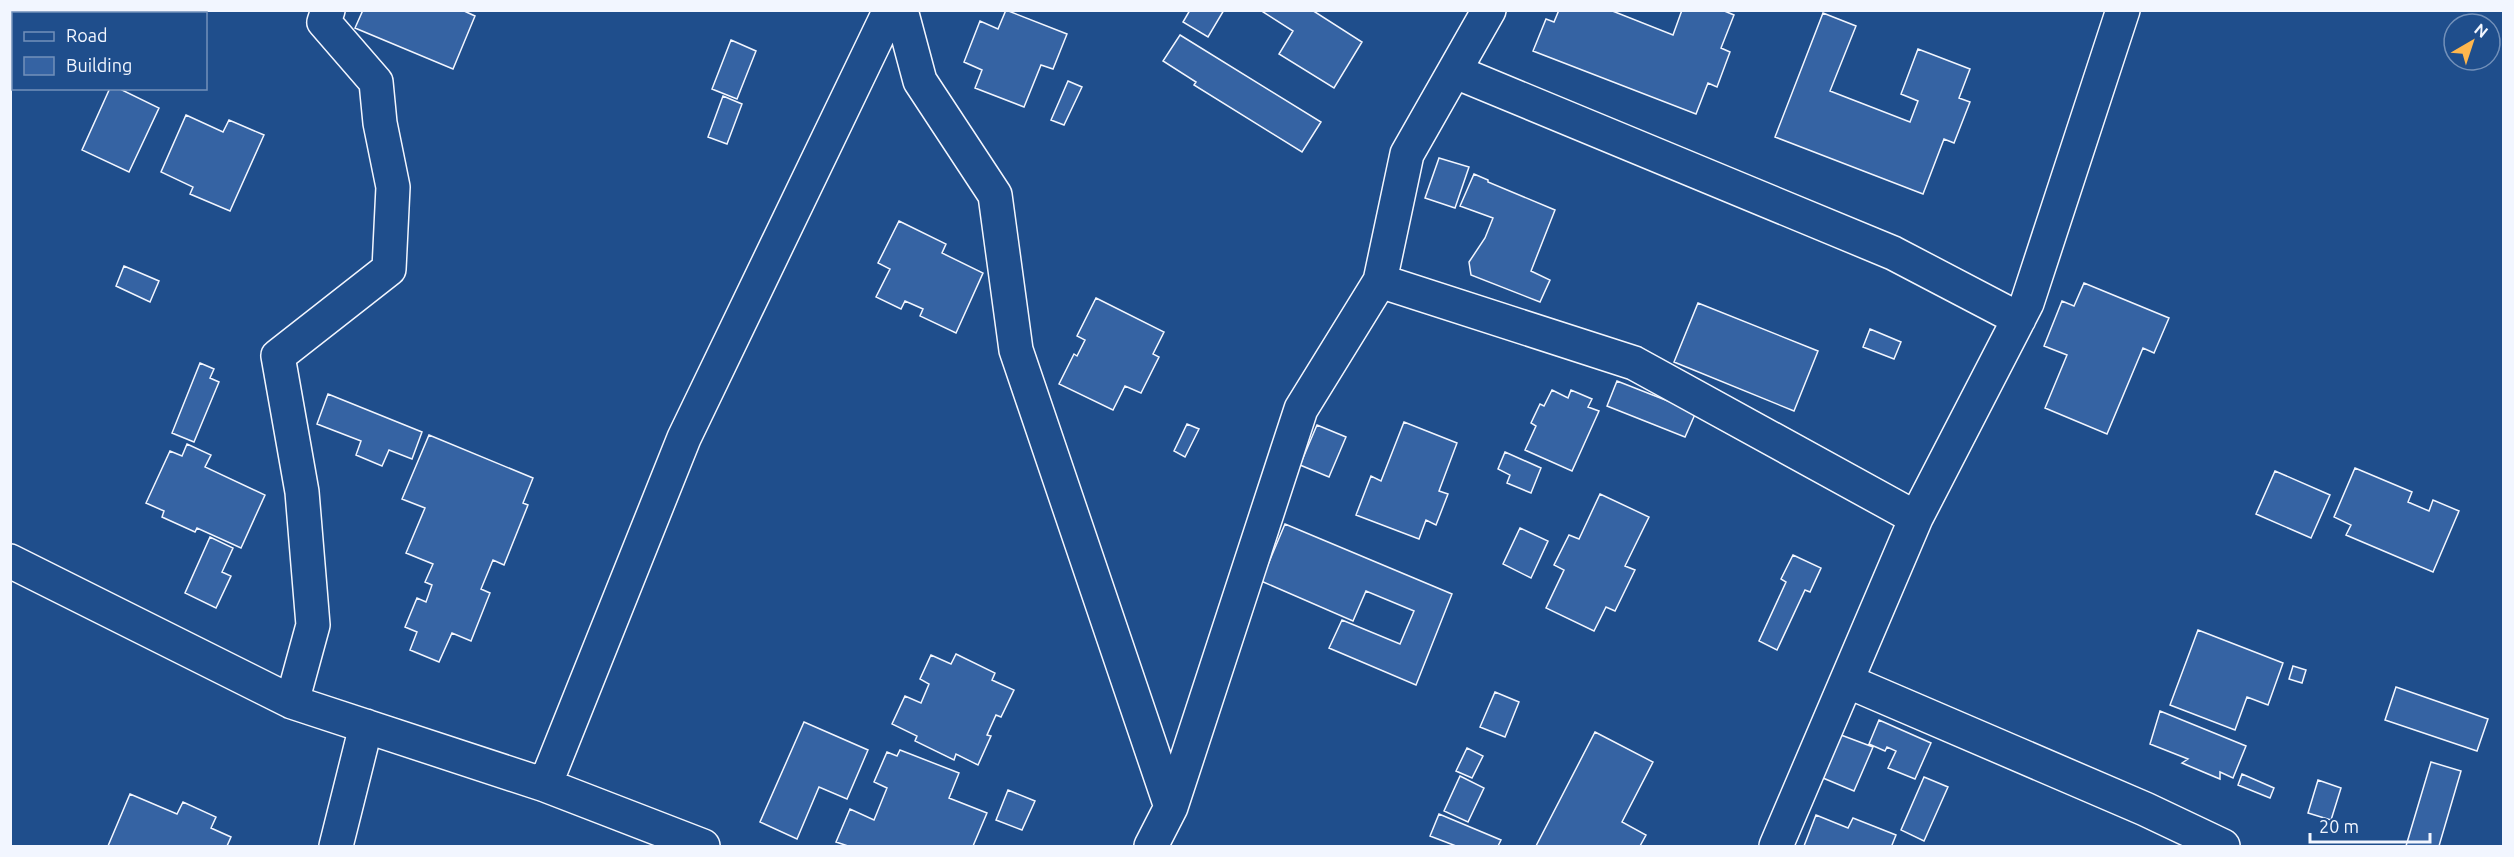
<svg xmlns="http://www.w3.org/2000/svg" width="2514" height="857" font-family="Ubuntu,sans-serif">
  <rect width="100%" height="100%" fill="#1f4e8c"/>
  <path fill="#3563a3" stroke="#f2f6ff" stroke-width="1.5" d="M363,10H462L475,16L453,69L355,28Z
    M1006,10L1067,34L1053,69L1041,65L1024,107L975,88L982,70L964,62L980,21L998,29Z
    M1190,10H1224L1208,37L1183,22Z
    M1260,10H1312L1362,42L1334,88L1279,54L1293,31Z
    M1559,10H1610L1673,35L1682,10H1722L1734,15L1721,48L1730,52L1717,87L1708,83L1696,114L1533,51L1546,19L1554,22Z
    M1823,13L1856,26L1830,91L1910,122L1918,101L1901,94L1918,49L1970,69L1959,98L1970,102L1954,143L1944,139L1923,194L1775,137Z
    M1180,35L1321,122L1302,152L1194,85L1196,82L1163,61Z
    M731,40L756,51L737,99L712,89Z
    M1068,81L1082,87L1064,125L1051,120Z
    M110,88H118L159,108L129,172L82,150Z
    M723,96L742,104L727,144L708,137Z
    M186,115L223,132L229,120L264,135L230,211L190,194L193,187L161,172Z
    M1439,158L1469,167L1455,208L1425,198Z
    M1474,174L1488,180V182L1555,210L1531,271L1550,280L1540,302L1471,275L1469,262L1485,238L1493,218L1460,206Z
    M899,221L946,244L942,253L983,273L956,333L920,316L923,309L905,301L901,309L876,297L890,269L878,263Z
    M124,266L159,281L150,302L116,286Z
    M2084,283L2169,318L2154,353L2143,348L2107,434L2045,408L2067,355L2044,346L2062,301L2074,306Z
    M1096,298L1164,332L1153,354L1159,357L1141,393L1125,386L1113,410L1059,384L1074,354L1077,356L1085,340L1077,336Z
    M1698,303L1818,351L1794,411L1674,362Z
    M1870,329L1901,342L1894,359L1863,347Z
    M200,363L214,369L210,378L219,382L194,442L172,433Z
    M1617,381L1696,412L1685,437L1607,406Z
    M1552,390L1568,398L1571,390L1592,399L1588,407L1599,411L1572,471L1525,450L1536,426L1531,423L1540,404L1544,406Z
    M328,394L422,432L412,459L389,450L382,466L356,455L361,441L317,424Z
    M1404,422L1457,443L1439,491L1448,494L1436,525L1426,520L1419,539L1356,515L1371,476L1381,481Z
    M1187,424L1199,429L1185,457L1174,451Z
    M1317,425L1346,437L1329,477L1300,465Z
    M429,435L533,478L523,503L528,505L504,565L493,560L481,589L490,593L471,641L452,633L439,662L410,650L417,632L405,627L417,598L426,602L432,585L425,582L433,564L406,553L425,508L402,499Z
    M187,444L211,455L205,467L265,495L241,548L197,528L195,532L162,517L164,511L146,503L170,451L182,456Z
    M1505,452L1541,468L1531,493L1507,483L1510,475L1498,469Z
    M2355,468L2412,492L2408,502L2429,511L2433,500L2459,511L2433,572L2346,535L2351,525L2334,517Z
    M2275,471L2330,495L2311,538L2256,514Z
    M1600,494L1649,517L1625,566L1635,570L1615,611L1606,607L1594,631L1546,608L1564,570L1554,565L1569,535L1579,539Z
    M1285,524L1452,594L1416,685L1329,648L1342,620L1400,644L1414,611L1366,591L1353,621L1261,581Z
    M1520,528L1548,541L1531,578L1503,564Z
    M210,537L233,548L222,572L231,576L216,608L185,593Z
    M1793,555L1821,568L1810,592L1805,590L1777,650L1759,641L1786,582L1781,579Z
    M2198,630L2283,663L2268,705L2247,697L2235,730L2170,705Z
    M956,654L995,673L992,680L1014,690L1001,717L996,715L987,735L991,736L978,765L956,754L954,760L915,741L917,736L892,724L905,696L921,703L929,684L920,679L931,655L951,664Z
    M2293,666L2306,670L2302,683L2289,679Z
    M2396,687L2488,719L2477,751L2385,720Z
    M1495,692L1519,702L1505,737L1480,727Z
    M2160,711L2246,746L2233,778L2220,772V779L2182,763L2188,759L2150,744Z
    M1879,720L1931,743L1915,779L1888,768L1896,751L1887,747L1885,751L1869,744Z
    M804,722L868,750L847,799L819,787L797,839L760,822Z
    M1595,732L1653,762L1622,822L1646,835L1640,846H1536Z
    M1841,735L1873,747L1854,791L1823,778Z
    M1467,748L1483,756L1472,778L1456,771Z
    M900,750L959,773L949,798L987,813L973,846H848L836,842L850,809L874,820L887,788L874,782L887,752L897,756Z
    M2431,762L2461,771L2439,846H2406Z
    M2242,774L2274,788L2270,798L2238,785Z
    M1460,776L1484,788L1468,822L1444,811Z
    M1924,777L1948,787L1924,841L1901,830Z
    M2318,780L2341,788L2331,820L2308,813Z
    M1008,790L1035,801L1022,830L996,820Z
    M130,794L177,814L183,802L216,817L211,828L231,837L227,846H108Z
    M1439,814L1501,840L1498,846H1456L1430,836Z
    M1816,815L1848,828L1853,818L1896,835L1892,845L1895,846H1804Z"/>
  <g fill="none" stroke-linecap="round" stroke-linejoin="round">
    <g stroke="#f2f6ff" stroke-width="36">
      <path id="minor" d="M901,10L920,81L995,195L1016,350L1171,807
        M46,14L51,10
        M10,42L14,40
        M1456,72L1893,253L2019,319
        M1380,281L1634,363L1916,518
        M10,561L292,702L545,785L703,846
        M1847,681L2145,809L2223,846
        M292,702L313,625L302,492L278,356L389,269L393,187L380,123L376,82L324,22L328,10
        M545,785L684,438L890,10
        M336,846L366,726
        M1151,846L1171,807L1301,409L1380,281L1407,154L1489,10
        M1776,846L1916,518L2027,303L2123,10"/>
    </g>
    <use href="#minor" stroke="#1f4e8c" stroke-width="33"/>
  </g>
  <rect width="2514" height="857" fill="none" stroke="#f2f6ff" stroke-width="24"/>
  <rect x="12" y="12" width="195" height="78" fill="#1f4e8c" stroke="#7391ba" stroke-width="1.5"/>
  <rect x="24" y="32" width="30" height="9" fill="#1f4e8c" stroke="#7391ba" stroke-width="1.5"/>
  <text x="66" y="42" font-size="18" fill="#f2f6ff">Road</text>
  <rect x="24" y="57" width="30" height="18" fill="#3563a3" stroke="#7391ba" stroke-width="1.5"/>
  <text x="66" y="72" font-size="18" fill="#f2f6ff">Building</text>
  <g transform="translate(2472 42) rotate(39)"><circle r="28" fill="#1f4e8c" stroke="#7391ba" stroke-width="1.5"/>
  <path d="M0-4.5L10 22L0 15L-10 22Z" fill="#ffb74d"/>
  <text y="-9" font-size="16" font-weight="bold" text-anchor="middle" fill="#f2f6ff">N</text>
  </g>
  <path d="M2310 833v9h120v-9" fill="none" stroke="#f2f6ff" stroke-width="3"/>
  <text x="2319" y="833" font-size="18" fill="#f2f6ff" stroke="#1f4e8c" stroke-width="4.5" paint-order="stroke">20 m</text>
</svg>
